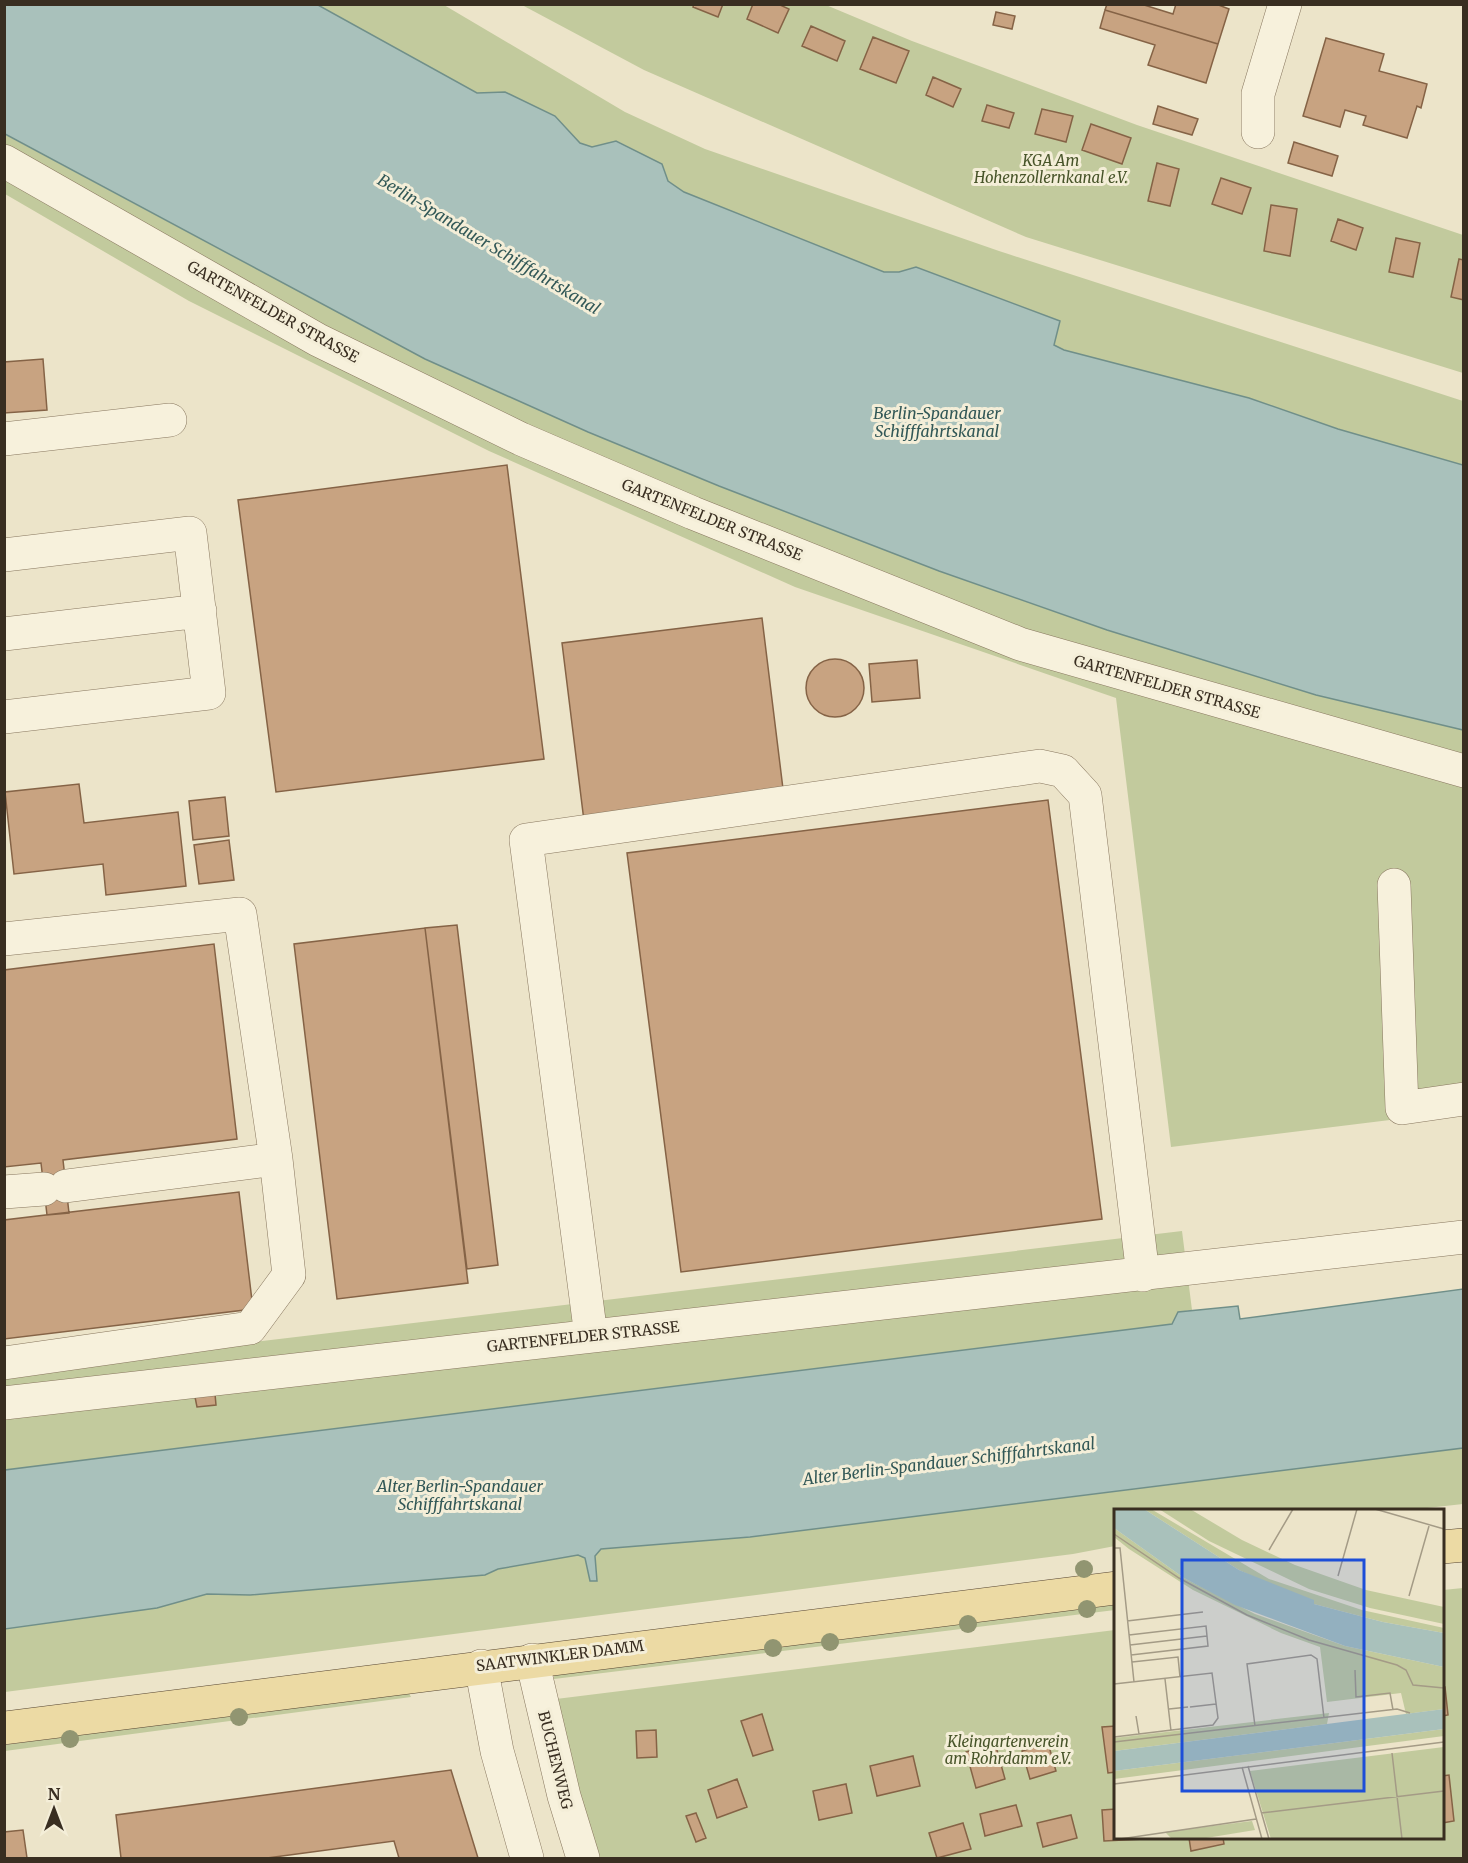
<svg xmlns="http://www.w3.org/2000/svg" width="1468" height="1863" font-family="Merriweather,serif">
  <rect width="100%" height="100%" fill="#ece4c9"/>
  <path fill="#c2ca9d" d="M318,5H444L625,112L705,149L999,251L1463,401V465L1338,429L1249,398L1064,350L1054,345L1060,321L916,267L899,272H884L684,192L668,181L662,164L617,141L592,147L580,143L564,125L505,92L477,93Z
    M522,5H826L912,41L1137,125L1463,235V373L1026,237L644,70Z
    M4,134L425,359L588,432L719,486L939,571L1107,630L1316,695L1463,730V1111L1171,1147L1116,698L795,587L489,451L189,301L5,194Z
    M1182,1231L1192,1310L1178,1312L1172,1324L5,1470L4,1372Z
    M1463,1448V1504L1409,1510H1116L1115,1546L1073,1554L5,1692L4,1629L157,1608L207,1594L250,1595L485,1575L498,1569L578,1555L585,1557L590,1581H597L595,1556L601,1549L750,1537Z
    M1463,1588V1858H596L548,1700L1115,1630L1116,1838H1442L1443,1590Z
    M1115,1603V1610L554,1679V1672Z
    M408,1691L411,1697L5,1751L4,1745Z"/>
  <path fill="#a9c1bb" stroke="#708f89" stroke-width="1.5" d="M4,5H318L477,93L505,92L555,116L580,143L592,147L616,141L662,164L668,181L684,192L884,272H899L916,267L1060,321L1054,345L1064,350L1249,398L1338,429L1463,465V730L1316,695L1107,630L939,571L719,486L588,432L425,359L5,134Z
    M1463,1289V1448L750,1537L601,1549L595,1556L597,1581H590L585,1558L578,1555L498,1569L485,1575L250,1595L207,1594L157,1608L5,1629V1470L1172,1324L1178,1312L1238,1306L1240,1319Z"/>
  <path fill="#c8a381" stroke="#856346" stroke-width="1.5" d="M694,4H723L718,17L693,7Z
    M753,4H778L789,9L778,33L747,19Z
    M1107,4H1141L1173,14L1176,4H1216L1229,9L1218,44L1105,10Z
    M1105,10L1218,44L1206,83L1148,65L1155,45L1100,28Z
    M996,12L1015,16L1012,29L993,25Z
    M811,26L845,41L837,61L802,46Z
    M873,37L909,51L896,83L860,69Z
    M1326,38L1384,54L1379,71L1427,84L1421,108L1417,106L1407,138L1363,125L1366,116L1345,110L1340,127L1303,116Z
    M933,77L961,89L953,107L926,95Z
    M987,105L1014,113L1009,128L982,121Z
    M1158,106L1198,119L1192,135L1153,124Z
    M1042,109L1073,116L1066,142L1035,134Z
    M1091,124L1131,138L1122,164L1082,150Z
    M1294,142L1338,156L1332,176L1288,163Z
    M1157,163L1179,169L1170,206L1148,201Z
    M1221,178L1251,188L1242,214L1212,204Z
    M1271,205L1297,209L1290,256L1264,251Z
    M1338,219L1363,228L1356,250L1331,241Z
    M1396,238L1420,243L1413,277L1389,272Z
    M1459,259L1464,260V300L1451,297Z
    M43,359L47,410L4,413V362Z
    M507,465L544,759L276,792L238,500Z
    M762,618L784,797L584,821L562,643Z
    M806 688a29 29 0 1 1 58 0a29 29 0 1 1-58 0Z
    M917,660L920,698L872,702L869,664Z
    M79,784L84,823L178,812L186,886L106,895L103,864L14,874L5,792Z
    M225,797L229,836L193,840L189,801Z
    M1048,800L1102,1219L681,1272L627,853Z
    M229,840L234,880L199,884L194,845Z
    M457,925L498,1265L467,1269L425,928Z
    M425,928L468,1283L337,1299L294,944Z
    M214,944L237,1139L63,1160L69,1213L47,1215L41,1163L4,1167V970Z
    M239,1192L253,1309L4,1339V1220Z
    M215,1394L216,1405L197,1407L195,1397Z
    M1442,1687H1445L1448,1715L1442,1716Z
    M762,1714L773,1750L753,1756L741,1721Z
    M1116,1726V1772L1108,1773L1102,1727Z
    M656,1730L657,1757L637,1758L636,1731Z
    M995,1743L1005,1779L976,1788L966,1752Z
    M1048,1743L1056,1771L1030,1779L1022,1751Z
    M913,1756L920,1786L877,1796L870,1766Z
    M451,1770L478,1858H399L394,1841L267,1858H121L116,1815Z
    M1449,1775L1454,1821L1442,1823V1776Z
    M737,1779L747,1807L717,1818L708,1790Z
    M846,1784L852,1813L819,1820L813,1791Z
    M1016,1805L1022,1826L985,1836L980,1814Z
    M1116,1809V1838H1165L1104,1841L1102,1810Z
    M696,1813L706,1838L696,1842L686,1816Z
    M1071,1815L1077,1838L1043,1847L1037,1823Z
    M963,1823L971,1849L937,1858L929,1833Z
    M23,1830L27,1858H4V1832Z
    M1189,1838H1223L1224,1844L1191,1851Z"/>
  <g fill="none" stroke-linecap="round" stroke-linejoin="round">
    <g stroke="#88775f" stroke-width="34">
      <path id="minor" d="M1258,132V94L1285,4
        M4,161L318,340L521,439L693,513L1020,644L1464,771
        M4,439L170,420
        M4,555L190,533L209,693L4,717
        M4,634L200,611
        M1394,885L1402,1108L1464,1099
        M4,939L240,914L276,1159L289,1275L250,1328L4,1363
        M66,1186L276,1159
        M4,1192L44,1189
        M591,1336L526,840L1040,766L1063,771L1085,795L1143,1275
        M4,1403L1464,1237
        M532,1660L564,1796L583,1858
        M481,1666L497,1751L527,1858"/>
    </g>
    <g stroke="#564532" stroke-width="34">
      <path id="major" d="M1442,1547L1464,1545
        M4,1728L1116,1588"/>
    </g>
    <use href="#minor" stroke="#f7f1dc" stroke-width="33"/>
    <use href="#major" stroke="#ecdaa4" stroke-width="33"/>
  </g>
  <g fill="#919571">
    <circle cx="1084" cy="1569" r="9"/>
    <circle cx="1087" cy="1609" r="9"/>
    <circle cx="968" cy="1624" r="9"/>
    <circle cx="830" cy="1642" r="9"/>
    <circle cx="773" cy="1648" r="9"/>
    <circle cx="239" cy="1717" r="9"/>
    <circle cx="70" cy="1739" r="9"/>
  </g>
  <g text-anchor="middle" stroke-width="6" stroke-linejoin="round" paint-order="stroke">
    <g font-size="15" font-style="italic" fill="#475429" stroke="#f4eed8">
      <text x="1051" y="166">KGA Am<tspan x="1051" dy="17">Hohenzollernkanal e.V.</tspan></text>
      <text x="1008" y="1747">Kleingartenverein<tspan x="1008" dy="17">am Rohrdamm e.V.</tspan></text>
    </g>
    <g font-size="15" fill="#392e21" stroke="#f4eed8">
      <text transform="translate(273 312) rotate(29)" y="5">GARTENFELDER STRASSE</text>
      <text transform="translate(712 520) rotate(22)" y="5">GARTENFELDER STRASSE</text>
      <text transform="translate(1167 687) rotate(16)" y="5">GARTENFELDER STRASSE</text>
      <text transform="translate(583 1337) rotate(-6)" y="5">GARTENFELDER STRASSE</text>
      <text transform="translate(560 1656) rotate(-7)" y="5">SAATWINKLER DAMM</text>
      <text transform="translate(555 1760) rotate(76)" y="5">BUCHENWEG</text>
    </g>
    <g font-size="16" font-style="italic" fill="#325857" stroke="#f4eed8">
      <text transform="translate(489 244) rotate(31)" y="6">Berlin-Spandauer Schifffahrtskanal</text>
      <text x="937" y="419">Berlin-Spandauer<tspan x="937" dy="18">Schifffahrtskanal</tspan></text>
      <text transform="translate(949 1461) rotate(-7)" y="6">Alter Berlin-Spandauer Schifffahrtskanal</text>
      <text x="460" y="1492">Alter Berlin-Spandauer<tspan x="460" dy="18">Schifffahrtskanal</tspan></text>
    </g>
  </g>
  <g transform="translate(1114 1509)">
    <rect width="330" height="330" fill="#ece4c9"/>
    <path d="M30,0H37L155,70L248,101L330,119V124L269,113L200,95L125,61ZM45,0H76L128,31L181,56L252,81L330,98V115L256,99L195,80L95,32ZM0,19L70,69L141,105L231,137L330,158V200L292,205L287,184L213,193L206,138L167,124L79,81L15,40L0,28ZM215,204L213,215L0,242V229ZM330,220V227L0,270V262ZM330,238V330H157L136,262ZM138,312L141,321L86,330H58L51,323Z" fill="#c2ca9d"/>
    <path d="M0,0H30L125,61L200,91V95L269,113L330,124V158L231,137L121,96L70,69L0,19ZM330,200V220L0,262V242Z" fill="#a9c1bb"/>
    <path fill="none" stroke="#a49b86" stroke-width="1.5" d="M261,0L330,20M0,25L65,69L133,106L195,131L283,156L292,161L299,176L330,179M0,39H6L20,173M155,41L179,0M224,67L243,0M295,87L315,17M13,112L89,103M15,126L92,117L94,137L17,146M16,136L93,127M18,153L64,148L66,168M241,161L242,188L276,184L279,201M51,170L57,222M0,175L98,164L104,209L99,216L0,228M76,198L102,195M55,200L74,198M22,207L25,225M141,217L133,155L197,146L203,150L210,209M0,233L283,200L296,204M278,244L288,330M134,257L155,330M128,258L148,330M0,275L330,233M147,304L330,282M6,330L142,310"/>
    <path fill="#1d4ed8" fill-opacity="0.15" stroke="#1d4ed8" stroke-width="3" d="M68,51H250V282H68Z"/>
    <rect width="330" height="330" fill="none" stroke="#392e21" stroke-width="3"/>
  </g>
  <rect width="1468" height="1863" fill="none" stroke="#392e21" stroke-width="12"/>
  <g transform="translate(54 1809)" stroke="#f4eed8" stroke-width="4.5" paint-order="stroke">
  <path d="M0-4.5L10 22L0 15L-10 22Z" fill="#392e21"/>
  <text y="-9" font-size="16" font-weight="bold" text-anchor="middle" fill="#392e21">N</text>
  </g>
</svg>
